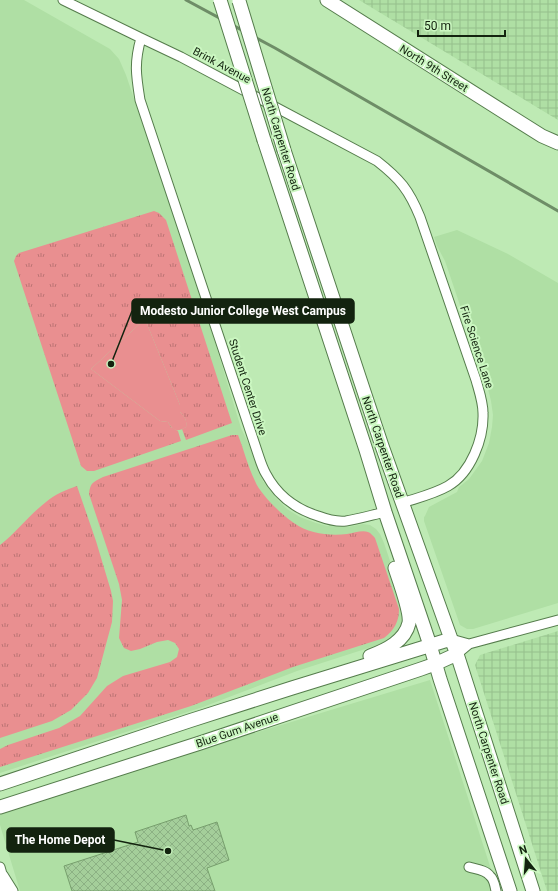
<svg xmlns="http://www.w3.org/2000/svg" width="558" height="891" font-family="Roboto,sans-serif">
  <defs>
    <pattern id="industrial-grid" width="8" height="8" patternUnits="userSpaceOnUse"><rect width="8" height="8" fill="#afdfa4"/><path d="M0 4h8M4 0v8" fill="none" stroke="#96bf8c"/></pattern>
    <pattern id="grass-tufts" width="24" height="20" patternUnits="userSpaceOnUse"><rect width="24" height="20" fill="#e98f90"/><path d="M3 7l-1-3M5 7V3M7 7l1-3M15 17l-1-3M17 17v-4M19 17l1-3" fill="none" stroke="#bc7474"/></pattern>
    <pattern id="building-cross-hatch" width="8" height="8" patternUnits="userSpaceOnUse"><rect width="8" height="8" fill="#a4ce9a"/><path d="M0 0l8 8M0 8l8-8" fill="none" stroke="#8cb184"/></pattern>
  </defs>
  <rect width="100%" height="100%" fill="#beeab4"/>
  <path fill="#afdfa4" d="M0,0H24L110,49L119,59L126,75L203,303L241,428L252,451L263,481L275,497L287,509L300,517L316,523L327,526L348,527L363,524L370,525L376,529L380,534L384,543L404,603L403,626L390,641L297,671L203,707L0,773Z
    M457,230L508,254L558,283V603L473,629H467L460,625L424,521V517L425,516L429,507L457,492L459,487L469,479L482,461L489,443L492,427L493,415L491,401L487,385L445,261L437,246L434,237Z
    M430,680L498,891H20L0,825V810Z"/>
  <path fill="url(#industrial-grid)" d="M359,0H558V120Z
    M558,631V891H547L475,665L480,655Z"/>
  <path fill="url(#grass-tufts)" d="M154,211L159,213L166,220L232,423L186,440L182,429L186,427C187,420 185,417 180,412V405L145,319L91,369L160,421L168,422L171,427L178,431L181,441L94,471H87L81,466L14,261L16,256L19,253Z
    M232,435H238C244,450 248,467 255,481C260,494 283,516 294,523C309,534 330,536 347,534C354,533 362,530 368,532C371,533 373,536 375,538L399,609C399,622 394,630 384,638L293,667L191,706L0,767V749L8,745L59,728L80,716L107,686L123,676L170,662L177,657L179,649L175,643L168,640L157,642L140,649L131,651L124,648L119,638L122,600L119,584L89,494C90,483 93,482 103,477Z
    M77,486L96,541L111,591L113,601L112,622L97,678L88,693L71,710L52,721L0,738V545C17,532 29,515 46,502C55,494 66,490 77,486Z"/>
  <path fill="#e98f90" d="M145,319L180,405V412C185,417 187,420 186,427C176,433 173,430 168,422L160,421L91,369Z"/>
  <path fill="url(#building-cross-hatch)" stroke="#779f6d" d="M186,815L189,826L191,825L193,830L217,822L229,860L207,868L215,891H72L64,866L138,842L135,832Z"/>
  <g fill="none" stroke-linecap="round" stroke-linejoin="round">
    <g stroke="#557c4c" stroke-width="11">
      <path id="street" d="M63,0L141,38L181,57L377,161C400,179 409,190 420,217L476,380C479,391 483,402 483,413C484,438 471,473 448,486C434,494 417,498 402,503
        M141,38C134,63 136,75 140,100L259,457C261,463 263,469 266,474C277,495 296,509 318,516C326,519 337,522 346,521C359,519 372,515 385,512
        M451,639L469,644L457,654
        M469,644L558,620
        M0,867L2,874L3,891
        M469,867C475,869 486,870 490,876C494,879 495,886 496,891
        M3,875L13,891"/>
    </g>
    <g stroke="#557c4c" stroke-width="15">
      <path id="secondary" d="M327,0L507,114L542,136L558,143
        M264,140L366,450L385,512L430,645L440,679L510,891
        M284,150L382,446L451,639L457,654L533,891
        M370,656C386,650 405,641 409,623C411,612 399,580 395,568
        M0,784L189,721L292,688L451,639
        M0,807L200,743L421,669L435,664L457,654"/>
    </g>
    <use href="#street" stroke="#fff" stroke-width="9"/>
    <use href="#secondary" stroke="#fff" stroke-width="13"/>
    <path stroke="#6e8d67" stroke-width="3" d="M186,0L275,48L558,211"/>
    <g stroke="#557c4c" stroke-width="15" stroke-linecap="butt">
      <path id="secondary-bridge" d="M220,0L264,140
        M239,1L284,150"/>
    </g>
    <use href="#secondary-bridge" stroke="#fff" stroke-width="13"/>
  </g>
  <g text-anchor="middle" stroke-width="4" stroke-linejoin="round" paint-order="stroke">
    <g font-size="11" fill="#13230f" stroke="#cbf7c1">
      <text transform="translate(222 65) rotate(28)" y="4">Brink Avenue</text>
      <text transform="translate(434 68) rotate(32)" y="4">North 9th Street</text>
      <text transform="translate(281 139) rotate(73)" y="4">North Carpenter Road</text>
      <text transform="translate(477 347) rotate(72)" y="4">Fire Science Lane</text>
      <text transform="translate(248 387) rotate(72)" y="4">Student Center Drive</text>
      <text transform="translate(383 447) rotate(71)" y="4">North Carpenter Road</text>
      <text transform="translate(237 730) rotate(-19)" y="4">Blue Gum Avenue</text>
      <text transform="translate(489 753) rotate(72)" y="4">North Carpenter Road</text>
    </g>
  </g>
  <path fill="none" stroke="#13230f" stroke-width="1.5" d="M111 364L132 311M168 851L114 840"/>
  <g fill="#13230f" stroke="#cbf7c1" stroke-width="1.5">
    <circle cx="111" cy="364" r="4"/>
    <circle cx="168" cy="851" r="4"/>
  </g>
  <g fill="#13230f" stroke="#13230f" stroke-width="1.5">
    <rect x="132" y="299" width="222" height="24" rx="4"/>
    <rect x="7" y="828" width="107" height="24" rx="4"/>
  </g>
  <g font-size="12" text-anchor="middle" font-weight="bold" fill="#fff">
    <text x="243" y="315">Modesto Junior College West Campus</text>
    <text x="60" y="844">The Home Depot</text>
  </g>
  <g transform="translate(526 859) rotate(343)" stroke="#cbf7c1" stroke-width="3" paint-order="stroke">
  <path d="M0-3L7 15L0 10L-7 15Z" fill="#13230f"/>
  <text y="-6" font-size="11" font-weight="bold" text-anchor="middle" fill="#13230f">N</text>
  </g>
  <path d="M418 30v6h87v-6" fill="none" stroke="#13230f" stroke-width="2"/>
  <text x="424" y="30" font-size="12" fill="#13230f" stroke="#cbf7c1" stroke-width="3" paint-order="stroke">50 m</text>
</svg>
